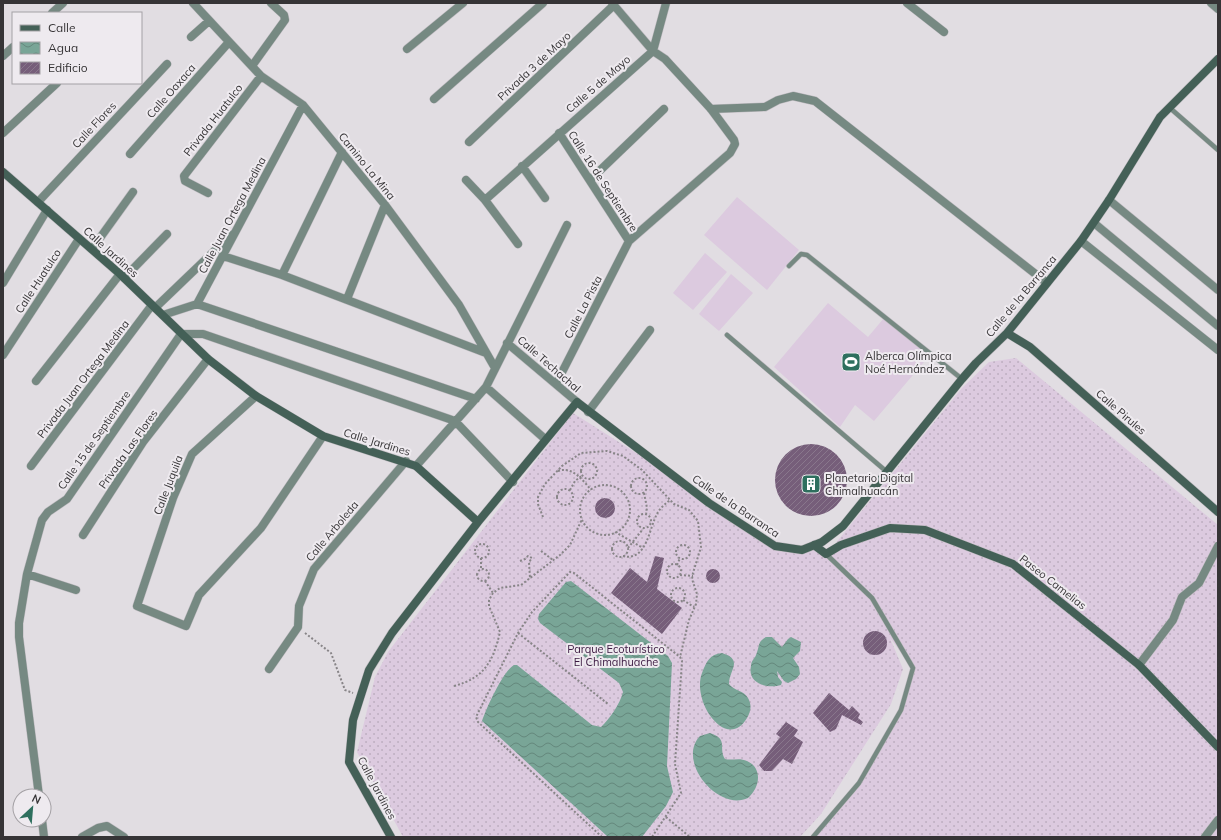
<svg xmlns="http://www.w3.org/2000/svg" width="1221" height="840" font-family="Mulish,sans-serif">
  <defs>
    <pattern id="grass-dots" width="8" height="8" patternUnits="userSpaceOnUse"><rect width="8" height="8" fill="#dccadf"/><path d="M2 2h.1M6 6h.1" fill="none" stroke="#bdaec0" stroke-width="1.8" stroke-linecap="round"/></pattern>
    <pattern id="water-waves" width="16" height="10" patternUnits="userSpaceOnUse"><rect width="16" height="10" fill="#79a597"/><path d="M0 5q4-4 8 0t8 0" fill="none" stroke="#64877c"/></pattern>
    <pattern id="building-hatch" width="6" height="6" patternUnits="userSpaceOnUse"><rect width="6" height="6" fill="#765e7a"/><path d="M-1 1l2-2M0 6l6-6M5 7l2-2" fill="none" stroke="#89778c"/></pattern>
  </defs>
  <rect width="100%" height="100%" fill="#e1dde2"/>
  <path fill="url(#grass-dots)" d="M1016,358L1218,525V837H813L859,783L901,710L913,668L890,638L903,669L891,704L821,814L800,837H403L357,752L375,677L388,652L573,413L788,549L814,547L826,555L962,388L989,362Z"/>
  <path fill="#dccadf" d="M737,197L799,250L767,290L704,235Z
    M705,253L727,272L693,310L673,293Z
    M731,274L753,293L719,331L699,314Z
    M828,303L868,337L884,318L929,356L874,421L855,405L840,427L774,367Z"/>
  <path fill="url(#water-waves)" d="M571,581L668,656L672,663L667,766L673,792L666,806L642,837H608L482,721C486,709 503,671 514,665H517L592,725L601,727C610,718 620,704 623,692L619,683L540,623L538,619L539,614L566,582Z
    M766,637H772L782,647L788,639L791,637L801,642L800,651L793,658L799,667L800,674L796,679L788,683L784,681L777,671L778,677L782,682L781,685C768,689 747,684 751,666C751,661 755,658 756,655C760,646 757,642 766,637Z
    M722,653C744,660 729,670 729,684C734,691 744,690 748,698C752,705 751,712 747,718C727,752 691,702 702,673C706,662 710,654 722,653Z
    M710,733C729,739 718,748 725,759C732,761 739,757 747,761C763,768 760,788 748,798C718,812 676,761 700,736Z"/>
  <path fill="url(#building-hatch)" d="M775 480a36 36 0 1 1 72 0a36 36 0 1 1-72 0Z
    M595 508a10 10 0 1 1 20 0a10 10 0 1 1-20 0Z
    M655,556L664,558L657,589L682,608L662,634L611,593L630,568L647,582Z
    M706 576a7 7 0 1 1 14 0a7 7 0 1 1-14 0Z
    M863 643a12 12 0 1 1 24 0a12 12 0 1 1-24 0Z
    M829,693L849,710L852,706L860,714L858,718L863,722L861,725L842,715L836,729L830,732L813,713Z
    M786,722L798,730L794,736L803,742L792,764L783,759L772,771H764L759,765L780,737L776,734Z"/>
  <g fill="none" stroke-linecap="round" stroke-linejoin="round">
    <g stroke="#bfbbc0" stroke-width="5.5">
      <path id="lane" d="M1170,108L1218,150
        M789,266L801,254L807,255L962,379
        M727,335L887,472
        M813,837L859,783L901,710L913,668L872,598L826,554"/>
    </g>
    <g stroke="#bfbbc0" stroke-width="9">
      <path id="street" d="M193,3L261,76L303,105L385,205L459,305L495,368
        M907,3L944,32
        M1211,3L1218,9
        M52,13L63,3
        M191,37L209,21
        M407,49L463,3
        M653,51L666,3
        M3,56L13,47
        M252,66L285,20L284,15L271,3
        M434,99L543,3
        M711,109L765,107L778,100L793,96L815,101L1047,283
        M3,133L57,83
        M559,133L629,241
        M469,142L614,5
        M130,154L229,42
        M522,166L545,198
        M466,180L485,200L518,244
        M590,180L664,109
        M208,193L185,181L184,176L261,76
        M485,200L653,51
        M1109,200L1218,290
        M38,202L167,64
        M1094,223L1218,326
        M1081,241L1218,350
        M92,249L133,192
        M223,256L282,275L486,353
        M282,275L342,152
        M124,278L167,234
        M3,283L47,210
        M347,299L385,205
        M197,304L476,399
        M155,308L231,235
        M163,315L197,304L303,105
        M507,343L577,402
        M3,355L79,239
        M36,381L120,274
        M556,384L629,241L730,153L735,144L734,140L711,109L665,59L653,51L612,3
        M486,387L545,439
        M256,396L192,454L173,498L137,606L186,626L199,595L261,528L323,436
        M588,412L650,330
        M31,466L152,305
        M416,466L486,387L567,225
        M83,535L143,442L208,359
        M27,574L76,590
        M1139,665L1173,620L1182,597L1199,583L1218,546
        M269,669L298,627L299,606L314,569L406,461
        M39,796L19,637V623L27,574L42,520L48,512L67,499L181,334H203L455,421L513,482
        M42,820L44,837
        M82,837L98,828L107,826L124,837
        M1205,837L1218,820"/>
    </g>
    <g stroke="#bfbbc0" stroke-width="9">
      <path id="secondary" d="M3,172L120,274L208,359L256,396L323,436L416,466L478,522
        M1007,333L1030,347L1218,512
        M814,545L826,554L841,545L890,528L925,530L1013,564L1139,665L1218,747
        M391,837L349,762L353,720L369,670L392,633L478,522L577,402L709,503L775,546L802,550L822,542L843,526L962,379L976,363L1007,333L1081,241L1109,200L1160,117L1218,59"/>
    </g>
    <path stroke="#888588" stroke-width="2" stroke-dasharray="2 2" stroke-linecap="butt" d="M581 471a8 8 0 1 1 16 0a8 8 0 1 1-16 0Z
      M558,471C572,466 583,480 591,490
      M631 486a8 8 0 1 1 16 0a8 8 0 1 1-16 0Z
      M580 510a25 25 0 1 1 50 0a25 25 0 1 1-50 0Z
      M557 497a8 8 0 1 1 16 0a8 8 0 1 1-16 0Z
      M570,490L575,481L583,475
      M644,493L647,508L646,514
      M637 521a7 7 0 1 1 14 0a7 7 0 1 1-14 0Z
      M543,517L538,504V497L545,484L562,466L581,453L607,451L623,456L642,470L674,504L689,510L698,521L701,547L693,573L692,579L697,594L696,604L689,620L680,657
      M615,532L643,548
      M612 549a8 8 0 1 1 16 0a8 8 0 1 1-16 0Z
      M475 551a7 7 0 1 1 14 0a7 7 0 1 1-14 0Z
      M676 552a7 7 0 1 1 14 0a7 7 0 1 1-14 0Z
      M628,548L643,529
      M541,551L553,560
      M623,556C647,562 649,528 657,514C660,508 665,504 670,500
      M481,558V568
      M520,561L525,559L528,556L532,558L529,562L530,578
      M667 571a7 7 0 1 1 14 0a7 7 0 1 1-14 0Z
      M677,565L680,558
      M477 575a6 6 0 1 1 12 0a6 6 0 1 1-12 0Z
      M680,575L693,576
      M485,581L493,593
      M671 595a7 7 0 1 1 14 0a7 7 0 1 1-14 0Z
      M683,600L694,607
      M305,633L331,653L345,690L353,693
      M518,633L608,704
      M454,686C484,678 493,662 500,632L489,606V600L493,593L500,588L521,585L560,555L570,545L582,519
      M666,817L690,837
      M602,837L478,722L476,717L518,633L532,612L570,572L574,573L680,657L682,661L675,764L681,793L652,837"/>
    <use href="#lane" stroke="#768982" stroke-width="4.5"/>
    <use href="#street" stroke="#768982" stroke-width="8"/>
    <use href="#secondary" stroke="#446057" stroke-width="8"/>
  </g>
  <defs>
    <g id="stadium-square" transform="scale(1)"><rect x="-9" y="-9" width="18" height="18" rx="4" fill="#2e6f5e" stroke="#eeeaef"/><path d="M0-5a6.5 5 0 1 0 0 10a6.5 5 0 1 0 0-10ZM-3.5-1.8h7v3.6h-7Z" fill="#fff"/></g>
    <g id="building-square" transform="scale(1)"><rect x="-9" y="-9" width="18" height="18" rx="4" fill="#2e6f5e" stroke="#eeeaef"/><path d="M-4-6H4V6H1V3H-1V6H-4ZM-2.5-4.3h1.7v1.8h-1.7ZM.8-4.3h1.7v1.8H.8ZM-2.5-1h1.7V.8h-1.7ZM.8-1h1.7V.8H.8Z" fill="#fff"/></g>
  </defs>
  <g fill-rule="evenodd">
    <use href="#stadium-square" x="851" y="362"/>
    <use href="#building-square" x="811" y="484"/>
  </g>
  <g text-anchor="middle" stroke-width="4" stroke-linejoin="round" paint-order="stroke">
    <g font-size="11" fill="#363436" stroke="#eeeaef">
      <text transform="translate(534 66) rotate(-43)" y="4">Privada 3 de Mayo</text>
      <text transform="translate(598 84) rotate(-41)" y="4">Calle 5 de Mayo</text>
      <text transform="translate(171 91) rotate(-49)" y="4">Calle Oaxaca</text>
      <text transform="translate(213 120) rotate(-52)" y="4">Privada Huatulco</text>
      <text transform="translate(94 125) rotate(-47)" y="4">Calle Flores</text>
      <text transform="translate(367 166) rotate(51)" y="4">Camino La Mina</text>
      <text transform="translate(603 181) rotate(57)" y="4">Calle 16 de Septiembre</text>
      <text transform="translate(232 215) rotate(-62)" y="4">Calle Juan Ortega Medina</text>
      <text transform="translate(111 252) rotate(42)" y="4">Calle Jardines</text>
      <text transform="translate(38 281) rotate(-57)" y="4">Calle Huatulco</text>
      <text transform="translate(1021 296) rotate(-50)" y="4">Calle de la Barranca</text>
      <text transform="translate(583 307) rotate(-63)" y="4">Calle La Pista</text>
      <text transform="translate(549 364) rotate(41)" y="4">Calle Techachal</text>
      <text transform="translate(83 379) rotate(-53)" y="4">Privada Juan Ortega Medina</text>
      <text transform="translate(1121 412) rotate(41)" y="4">Calle Pirules</text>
      <text transform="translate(94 440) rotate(-55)" y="4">Calle 15 de Septiembre</text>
      <text transform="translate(377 442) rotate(17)" y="4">Calle Jardines</text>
      <text transform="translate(128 449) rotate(-55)" y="4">Privada Las Flores</text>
      <text transform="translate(168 485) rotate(-69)" y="4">Calle Juquila</text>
      <text transform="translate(736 506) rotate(34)" y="4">Calle de la Barranca</text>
      <text transform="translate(332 531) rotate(-50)" y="4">Calle Arboleda</text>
      <text transform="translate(1053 582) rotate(38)" y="4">Paseo Camelias</text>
      <text transform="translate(377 788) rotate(62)" y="4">Calle Jardines</text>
    </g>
    <g font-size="11" fill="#363436" stroke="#eeeaef" text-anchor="start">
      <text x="865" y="360">Alberca Olímpica<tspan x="865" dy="13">Noé Hernández</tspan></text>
      <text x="825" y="482">Planetario Digital<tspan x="825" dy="13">Chimalhuacán</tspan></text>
    </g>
    <g font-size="11" fill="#3b1941" stroke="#eeeaef">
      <text x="616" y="653">Parque Ecoturístico<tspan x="616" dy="13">El Chimalhuache</tspan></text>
    </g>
  </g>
  <rect width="1221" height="840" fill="none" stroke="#363436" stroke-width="8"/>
  <rect x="12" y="12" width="130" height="72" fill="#eeeaef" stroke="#a4a1a5"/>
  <rect x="20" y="25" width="20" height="6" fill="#446057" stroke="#a4a1a5"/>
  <text x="48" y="32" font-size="12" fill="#363436">Calle</text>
  <rect x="20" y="42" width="20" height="12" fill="url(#water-waves)" stroke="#a4a1a5"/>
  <text x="48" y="52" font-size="12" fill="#363436">Agua</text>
  <rect x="20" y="62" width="20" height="12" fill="url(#building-hatch)" stroke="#a4a1a5"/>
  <text x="48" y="72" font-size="12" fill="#363436">Edificio</text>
  <g transform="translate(32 808) rotate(26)"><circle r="19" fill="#eeeaef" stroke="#a4a1a5"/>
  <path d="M0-3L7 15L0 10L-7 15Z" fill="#2e6f5e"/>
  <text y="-6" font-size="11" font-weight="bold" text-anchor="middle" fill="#363436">N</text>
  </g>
</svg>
